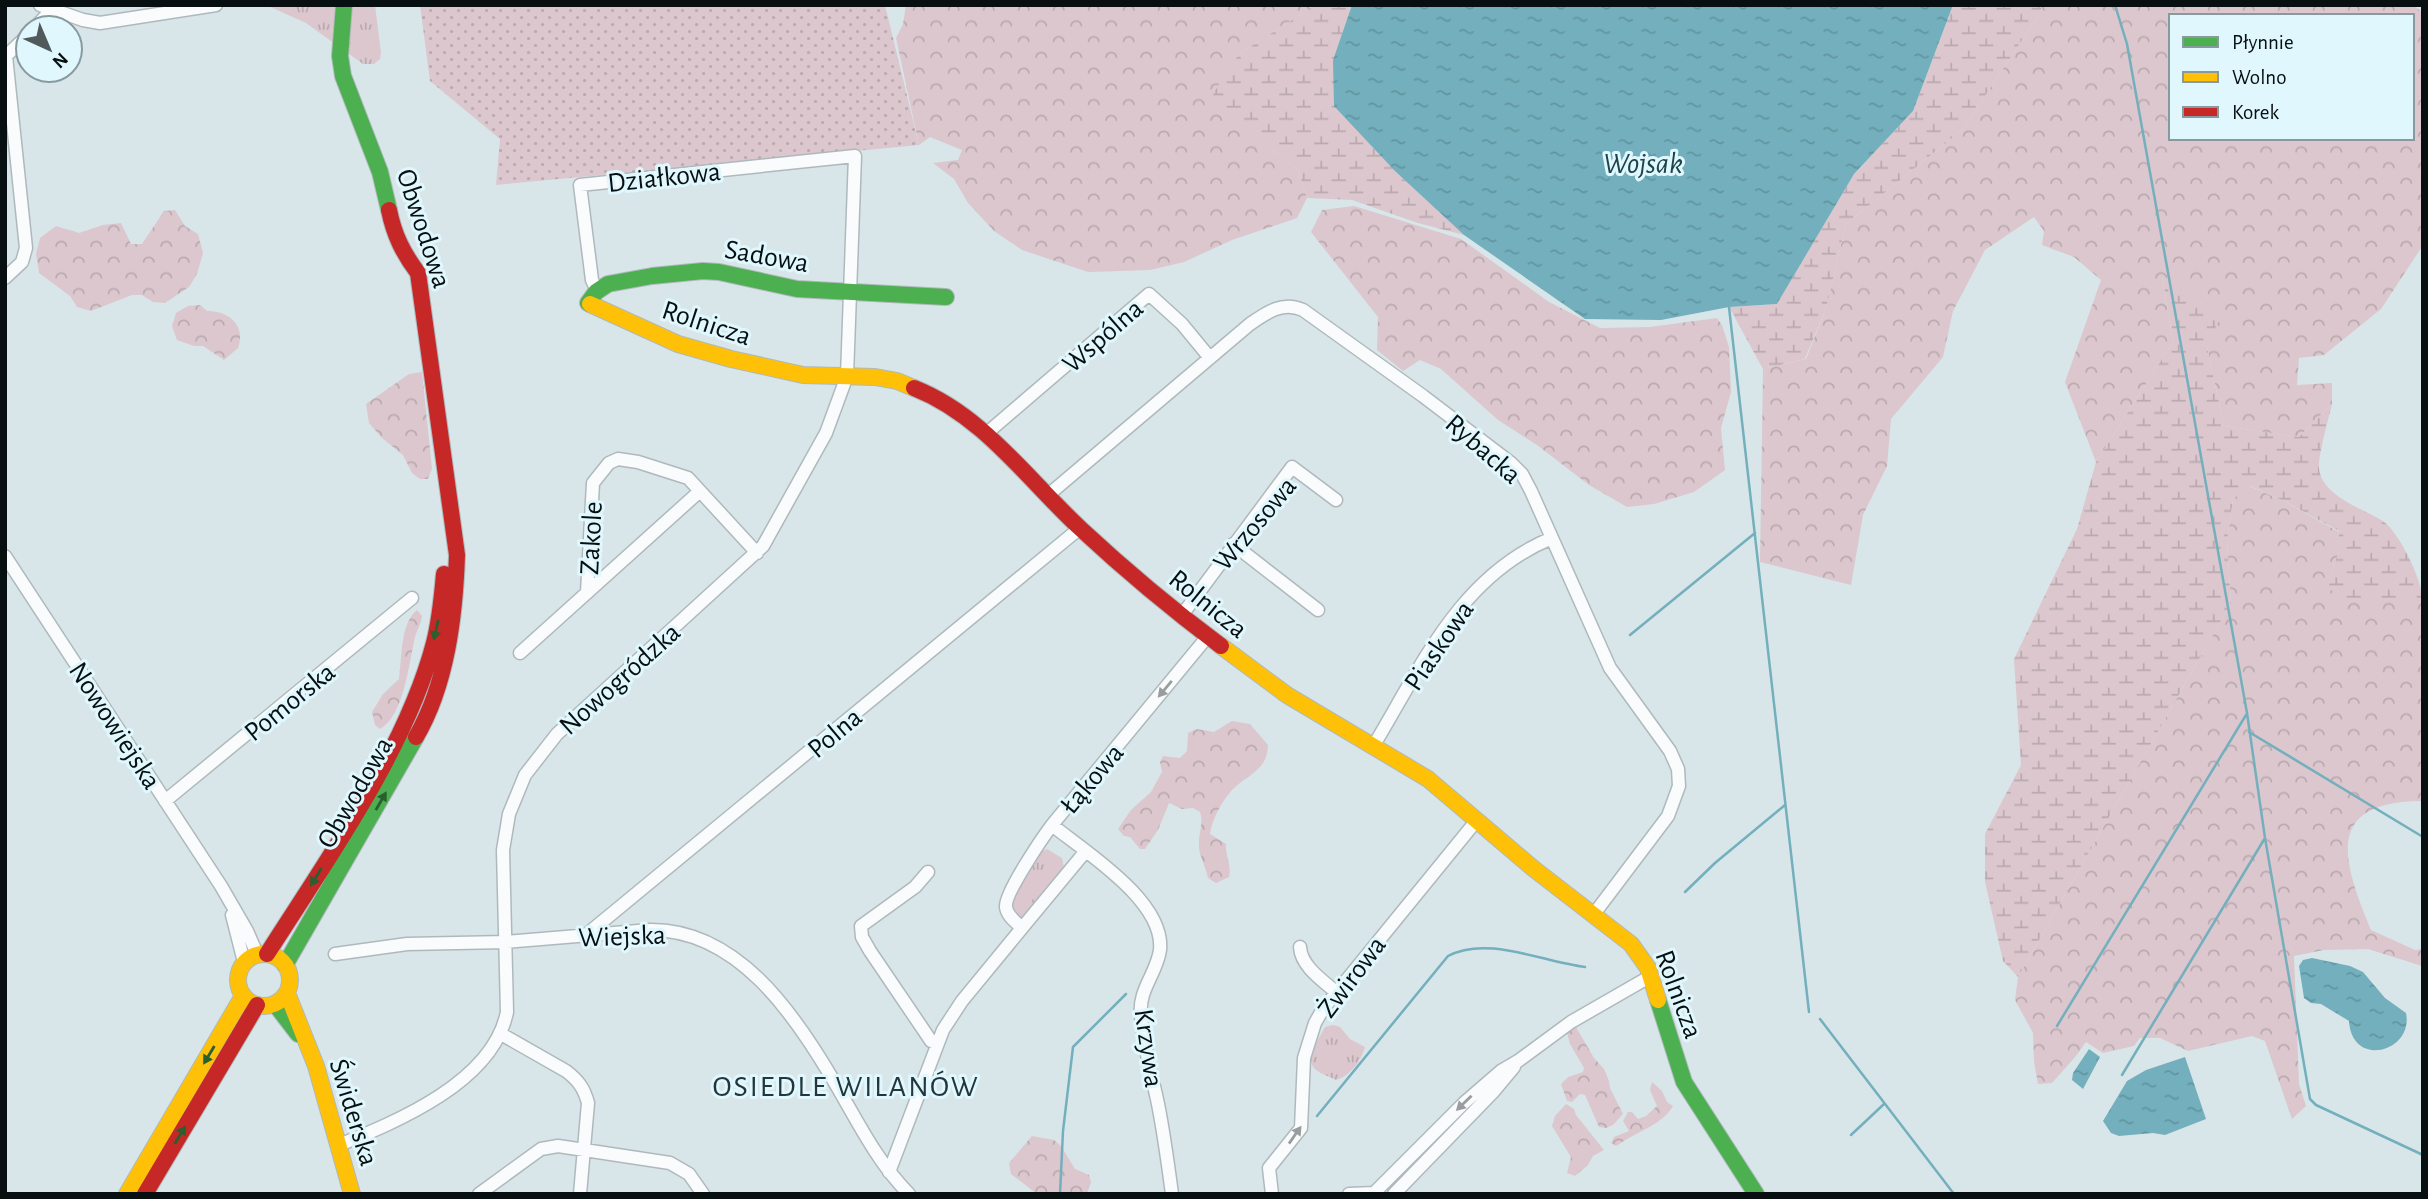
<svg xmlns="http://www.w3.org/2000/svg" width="2428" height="1199" font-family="'Alegreya Sans',sans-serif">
  <defs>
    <pattern id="grass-tufts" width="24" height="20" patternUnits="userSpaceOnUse" patternTransform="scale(1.75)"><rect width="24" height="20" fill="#dbc7cd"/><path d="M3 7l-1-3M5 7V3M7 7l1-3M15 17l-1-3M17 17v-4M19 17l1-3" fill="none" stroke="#baaaaf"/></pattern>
    <pattern id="forest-crowns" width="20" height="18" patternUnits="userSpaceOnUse" patternTransform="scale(1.75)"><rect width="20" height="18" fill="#dbc7cd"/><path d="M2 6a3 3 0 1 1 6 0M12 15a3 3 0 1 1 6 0" fill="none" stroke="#baaaaf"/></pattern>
    <pattern id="wetland-marsh" width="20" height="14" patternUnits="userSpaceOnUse" patternTransform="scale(1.75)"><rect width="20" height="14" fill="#dbc7cd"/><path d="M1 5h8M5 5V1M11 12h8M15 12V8" fill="none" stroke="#baaaaf"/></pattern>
    <pattern id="garden-dots" width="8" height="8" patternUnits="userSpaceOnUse" patternTransform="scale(1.75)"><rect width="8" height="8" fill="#dbc7cd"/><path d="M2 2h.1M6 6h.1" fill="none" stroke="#baaaaf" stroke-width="1.8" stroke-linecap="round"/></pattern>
    <pattern id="water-ripples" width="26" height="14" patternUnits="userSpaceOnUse" patternTransform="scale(1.75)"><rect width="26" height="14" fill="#73afbc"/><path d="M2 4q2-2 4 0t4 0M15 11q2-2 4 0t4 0" fill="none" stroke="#6295a1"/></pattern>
  </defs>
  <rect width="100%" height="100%" fill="#d8e6e9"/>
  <path fill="url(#grass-tufts)" d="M266,5H375L381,53L380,59L374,64H363L306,23Z
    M1047,849L1062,858L1064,869L1022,920L1020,919L1011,904L1034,858L1038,853Z
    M1333,1025L1340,1027L1350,1039L1365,1047C1361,1061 1350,1076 1336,1080C1330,1077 1321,1074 1315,1069C1304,1059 1320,1037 1325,1027Z"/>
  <path fill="url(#forest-crowns)" fill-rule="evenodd" d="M906,5H1315L1245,50L1235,59L1269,147L1298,170L1307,198L1297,218L1232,240L1184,262L1150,270L1088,272L1022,250L994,231L968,203L954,179L933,163L958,160L962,150L930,137L919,145L896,38L903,24Z
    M2042,5H2412L2423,12V245L2381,309L2324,355L2299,358L2297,385L2332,383V404L2299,437L2224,426L2207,347L2162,276L2173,342L2096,462L2065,382L2101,280L2074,257L2042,245L2044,231L2034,217L1985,250L1953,311L1943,357L1891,419L1887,466L1863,515L1851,585L1760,562L1763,369L1806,359L1826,308L1846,224L1963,129L2040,13ZM2171,16H2412V138H2171Z
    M1354,206L1461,239L1549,302L1600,328L1650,327L1717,318L1722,325L1729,347L1731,392L1721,428L1725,470L1694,492L1654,504L1627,507L1589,485L1537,445L1498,420L1441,369L1420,360L1403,371L1377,350L1378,317L1311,232L1322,210Z
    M175,210L185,226L198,234L203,253L197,274L189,287L165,303L153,302L142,295H132L91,311L77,307L70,296L39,273L36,254L40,238L56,226L79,233L103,225L121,223L131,244H142L164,211Z
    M200,305L207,311C229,311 246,325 238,348L224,360L203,346H194L177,340L172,326L176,313L188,306Z
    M422,372L432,469L428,479H420L412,473L403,455L382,438L369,423L366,404L409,374Z
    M2249,486L2284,501L2339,532V552L2329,578L2423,602V805L2421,801C2321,802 2344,864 2371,930L2415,950L2423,949V978L2422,966L2368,949L2324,950L2294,956L2299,1084L2306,1106L2292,1119L2265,1041L2252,1036L2188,1051L2160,1038H2140L2134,1046L2103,1053L2086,1042L2076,1056L2052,1083L2038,1084L2034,1062L2033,1033L2015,1000L2018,977L2231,603L2227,541L2233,499Z
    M417,610L422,616C421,624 417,630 415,637C409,662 404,716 380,729L375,725L372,712L383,694L399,679C402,658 400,624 417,610Z
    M1232,721L1250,724L1268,745C1267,771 1249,773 1232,790C1222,801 1212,819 1210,834L1226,844C1225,855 1232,866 1229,877L1216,883L1208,878C1206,867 1199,856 1199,846C1198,833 1204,825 1200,812L1193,808L1182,809L1169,803L1158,830L1145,849H1140L1130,837L1124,836L1118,829L1131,810L1151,792L1162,772L1160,762L1163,756L1180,758L1187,751L1188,733L1197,729L1214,732Z
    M1576,1027L1594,1058L1604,1069L1609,1081L1610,1088L1623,1114L1613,1125L1606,1128L1599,1127L1585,1095L1580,1094L1572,1102L1567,1101L1561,1084L1568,1077L1583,1072L1584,1068L1570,1044L1567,1033L1569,1030Z
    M1652,1082L1662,1091L1667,1102L1673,1106C1662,1125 1638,1131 1621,1143L1616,1146L1611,1143L1614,1137L1629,1131L1623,1121L1628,1112H1632L1638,1119L1646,1116L1657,1106L1650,1090Z
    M1566,1104L1574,1109L1576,1115L1604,1150L1593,1156L1588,1165L1575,1176L1567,1173L1571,1157L1552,1126L1555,1116Z
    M1032,1136L1054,1140L1061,1146L1075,1169L1089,1175L1091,1182L1087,1194H1037L1011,1174L1009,1163Z"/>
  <path fill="url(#wetland-marsh)" d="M1315,5H1352L1333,60L1396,172L1464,235L1418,223L1352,200L1307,198L1298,170L1269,147L1220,113L1213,94L1235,59L1245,50Z
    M1953,5H2042L2040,13L1963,129L1846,224L1826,308L1805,359L1763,369L1729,307L1777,304L1854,174L1913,111Z
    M2162,275L2222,313L2207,347L2224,426L2299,437L2332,404C2329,417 2318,456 2319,468C2321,496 2364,509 2383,521C2400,533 2423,582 2423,602L2348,600L2329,589V578L2339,552V531L2284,501L2250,486L2233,499L2227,541L2231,603L2018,977L2003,961L1985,882V834L2021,765L2014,659L2077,529L2096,462L2173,342Z"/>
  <path fill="url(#garden-dots)" d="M420,5H885L919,145L496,185L500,139L430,81Z"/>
  <path fill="url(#water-ripples)" d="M1352,5H1953L1913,111L1854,174L1777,304L1729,307L1661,320L1585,319L1464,235L1396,172L1334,106L1333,60Z
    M2312,958L2350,966L2363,972L2385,998L2406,1013C2414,1052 2352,1069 2349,1021L2321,1004L2311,1003L2304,998L2299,966L2303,960Z
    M2089,1049L2100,1057L2083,1089L2072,1080L2073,1073Z
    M2185,1057L2206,1119L2165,1135L2153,1133L2119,1136L2111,1133L2103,1121L2127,1081L2146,1070Z"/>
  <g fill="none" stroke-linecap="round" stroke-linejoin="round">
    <path stroke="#73afbc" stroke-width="2.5" d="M2115,5L2127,44L2247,713L2265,838L2310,1099L2316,1105L2423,1155
      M1729,307L1809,1012
      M1630,635L1755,533
      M2249,732L2423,837
      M1685,892L1715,863L1785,805
      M1820,1019L1954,1194
      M2057,1026L2246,715
      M2122,1075L2265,838
      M1317,1116L1448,956C1487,935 1543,962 1585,967
      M1851,1135L1884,1104
      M1060,1194L1063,1131L1073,1047L1126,994"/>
    <g stroke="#afb9bc" stroke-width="15">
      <path id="street" d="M40,5L83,20L100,23L216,5
        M35,28L51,10
        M5,57L28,35
        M5,278L22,262L26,248L6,56
        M987,433L1149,294L1182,324L1210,358
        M1047,496L1250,324C1267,312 1283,301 1303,310L1423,396L1511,463L1522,474L1531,491L1610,668L1670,751L1678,769L1679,786L1668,816L1594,914
        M1233,544L1318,610
        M5,556L221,886L247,931L257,954
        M587,593L593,483L609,463L618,459L638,462L688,478L757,553
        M1182,615L1292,467L1336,500
        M520,653L700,491
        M1374,745C1422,665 1461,575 1552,538
        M165,801L412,598
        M1052,825C1085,852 1165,901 1160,950C1157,973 1138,990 1141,1015C1143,1045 1152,1075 1158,1104C1164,1134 1168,1164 1172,1194
        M928,872L915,887L861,926L862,937L870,951L931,1041L937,1044
        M232,915L244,962
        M1022,928L1085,852
        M586,935L1080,528
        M1300,947C1301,966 1322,980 1336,992
        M335,954L407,944L506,942L650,930C736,929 793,1012 832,1078C856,1118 876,1161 909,1194
        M501,1034L566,1071C578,1080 584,1088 588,1103L580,1194
        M339,1145C398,1121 493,1082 507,1012L503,850L509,814L525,775L557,734L763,546L826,433L847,376L855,156L580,185L592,280L597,291
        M889,1172L943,1030L962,1001L1022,928C1016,922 1007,916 1006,907C1004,894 1043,837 1052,825L1208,636
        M479,1194L541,1149L558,1146L670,1163L689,1174L703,1194
        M1272,1194L1269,1168L1301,1128L1304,1058L1315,1023L1323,1009L1477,820
        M1349,1194L1374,1193L1464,1103L1501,1071L1518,1061L1571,1022L1651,976
        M1394,1194L1494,1091L1514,1067"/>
    </g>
    <g stroke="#afb9bc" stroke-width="18">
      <path id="fast" d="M344,5L340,56L343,76L380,172L389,210
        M590,304L588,303L596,292L608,284L652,276L703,271L719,272L797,289L946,297
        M285,965L416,737
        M1658,1000L1684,1082L1756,1194
        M275,1004L298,1034"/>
    </g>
    <g stroke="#afb9bc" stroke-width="18">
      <path id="slow" d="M590,304L678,344L731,359L803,375L875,377L897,381L914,388
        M1221,646L1287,695L1428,779L1534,869L1631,944L1648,968L1658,1000
        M238 980a26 26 0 1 1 52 0a26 26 0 1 1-52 0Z
        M287,993L316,1066L352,1194
        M127,1194L243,996"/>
    </g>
    <g stroke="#afb9bc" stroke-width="18">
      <path id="jam" d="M389,210C394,235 403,253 418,273L457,555C455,615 447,684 416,737
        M914,388C983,415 1028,480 1081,529C1125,570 1173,610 1221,646
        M267,954C326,861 406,750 434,643C440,620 442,597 444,574
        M145,1194L257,1005"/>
    </g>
    <use href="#street" stroke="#f9fbfc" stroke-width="12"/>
    <use href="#fast" stroke="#4caf50" stroke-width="16"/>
    <use href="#slow" stroke="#ffc107" stroke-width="16"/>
    <use href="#jam" stroke="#c62828" stroke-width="16"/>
  </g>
  <defs><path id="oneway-solid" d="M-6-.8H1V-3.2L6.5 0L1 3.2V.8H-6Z" transform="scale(1.75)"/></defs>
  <g fill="#2a5f30">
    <use href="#oneway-solid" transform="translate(436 630) rotate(103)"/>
    <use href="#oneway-solid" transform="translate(381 801) rotate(-60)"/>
    <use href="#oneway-solid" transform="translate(316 877) rotate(121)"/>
    <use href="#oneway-solid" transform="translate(209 1055) rotate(121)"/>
    <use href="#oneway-solid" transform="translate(180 1135) rotate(-59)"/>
  </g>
  <g fill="#989d9e">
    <use href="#oneway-solid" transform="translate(1165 689) rotate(130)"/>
    <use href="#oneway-solid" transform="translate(1464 1103) rotate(136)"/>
    <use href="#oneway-solid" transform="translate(1295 1135) rotate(-55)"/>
  </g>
  <g text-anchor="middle" stroke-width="6" stroke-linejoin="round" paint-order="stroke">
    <g font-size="28" fill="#070f11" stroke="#dff7fd">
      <text transform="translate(664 176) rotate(-6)" y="10">Działkowa</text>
      <text transform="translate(425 228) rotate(72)" y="10">Obwodowa</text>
      <text transform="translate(767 255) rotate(10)" y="10">Sadowa</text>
      <text transform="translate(707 322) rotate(18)" y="10">Rolnicza</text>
      <text transform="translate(1102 335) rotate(-41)" y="10">Wspólna</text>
      <text transform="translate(1484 448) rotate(41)" y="10">Rybacka</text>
      <text transform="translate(1254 523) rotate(-50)" y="10">Wrzosowa</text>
      <text transform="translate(590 538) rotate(-87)" y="10">Zakole</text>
      <text transform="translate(1209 603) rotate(39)" y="10">Rolnicza</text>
      <text transform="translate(1438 645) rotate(-56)" y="10">Piaskowa</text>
      <text transform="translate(619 678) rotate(-42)" y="10">Nowogródzka</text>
      <text transform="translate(289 701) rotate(-39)" y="10">Pomorska</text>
      <text transform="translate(116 725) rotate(57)" y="10">Nowowiejska</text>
      <text transform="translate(834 732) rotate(-40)" y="10">Polna</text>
      <text transform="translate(1091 778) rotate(-50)" y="10">Łąkowa</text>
      <text transform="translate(354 792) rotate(-60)" y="10">Obwodowa</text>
      <text transform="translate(622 935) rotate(-2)" y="10">Wiejska</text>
      <text transform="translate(1351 976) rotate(-53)" y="10">Żwirowa</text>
      <text transform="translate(1680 994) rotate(70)" y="10">Rolnicza</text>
      <text transform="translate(1150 1048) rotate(82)" y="10">Krzywa</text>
      <text transform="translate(355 1112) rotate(73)" y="10">Świderska</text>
    </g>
    <g font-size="30" font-style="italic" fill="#1e434b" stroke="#dff7fd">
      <text x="1643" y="173">Wojsak</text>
    </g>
    <g font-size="30" letter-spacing="2" fill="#22363b" stroke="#dff7fd">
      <text x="846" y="1096">OSIEDLE WILANÓW</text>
    </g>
  </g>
  <rect width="2428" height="1199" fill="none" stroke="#070f11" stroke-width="14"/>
  <rect x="2169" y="14" width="245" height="126" fill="#dff7fd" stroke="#899a9f" stroke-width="2"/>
  <rect x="2183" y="37" width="35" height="10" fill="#4caf50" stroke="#899a9f" stroke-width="2"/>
  <text x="2232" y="49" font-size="21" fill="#070f11">Płynnie</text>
  <rect x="2183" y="72" width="35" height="10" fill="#ffc107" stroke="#899a9f" stroke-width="2"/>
  <text x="2232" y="84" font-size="21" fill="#070f11">Wolno</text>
  <rect x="2183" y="107" width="35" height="10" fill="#c62828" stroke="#899a9f" stroke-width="2"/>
  <text x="2232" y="119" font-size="21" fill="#070f11">Korek</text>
  <g transform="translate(49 49) rotate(136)"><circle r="33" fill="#dff7fd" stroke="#899a9f" stroke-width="2"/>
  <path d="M0-5L12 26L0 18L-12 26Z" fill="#505a5d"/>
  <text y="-10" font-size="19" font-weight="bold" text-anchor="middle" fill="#070f11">N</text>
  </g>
</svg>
